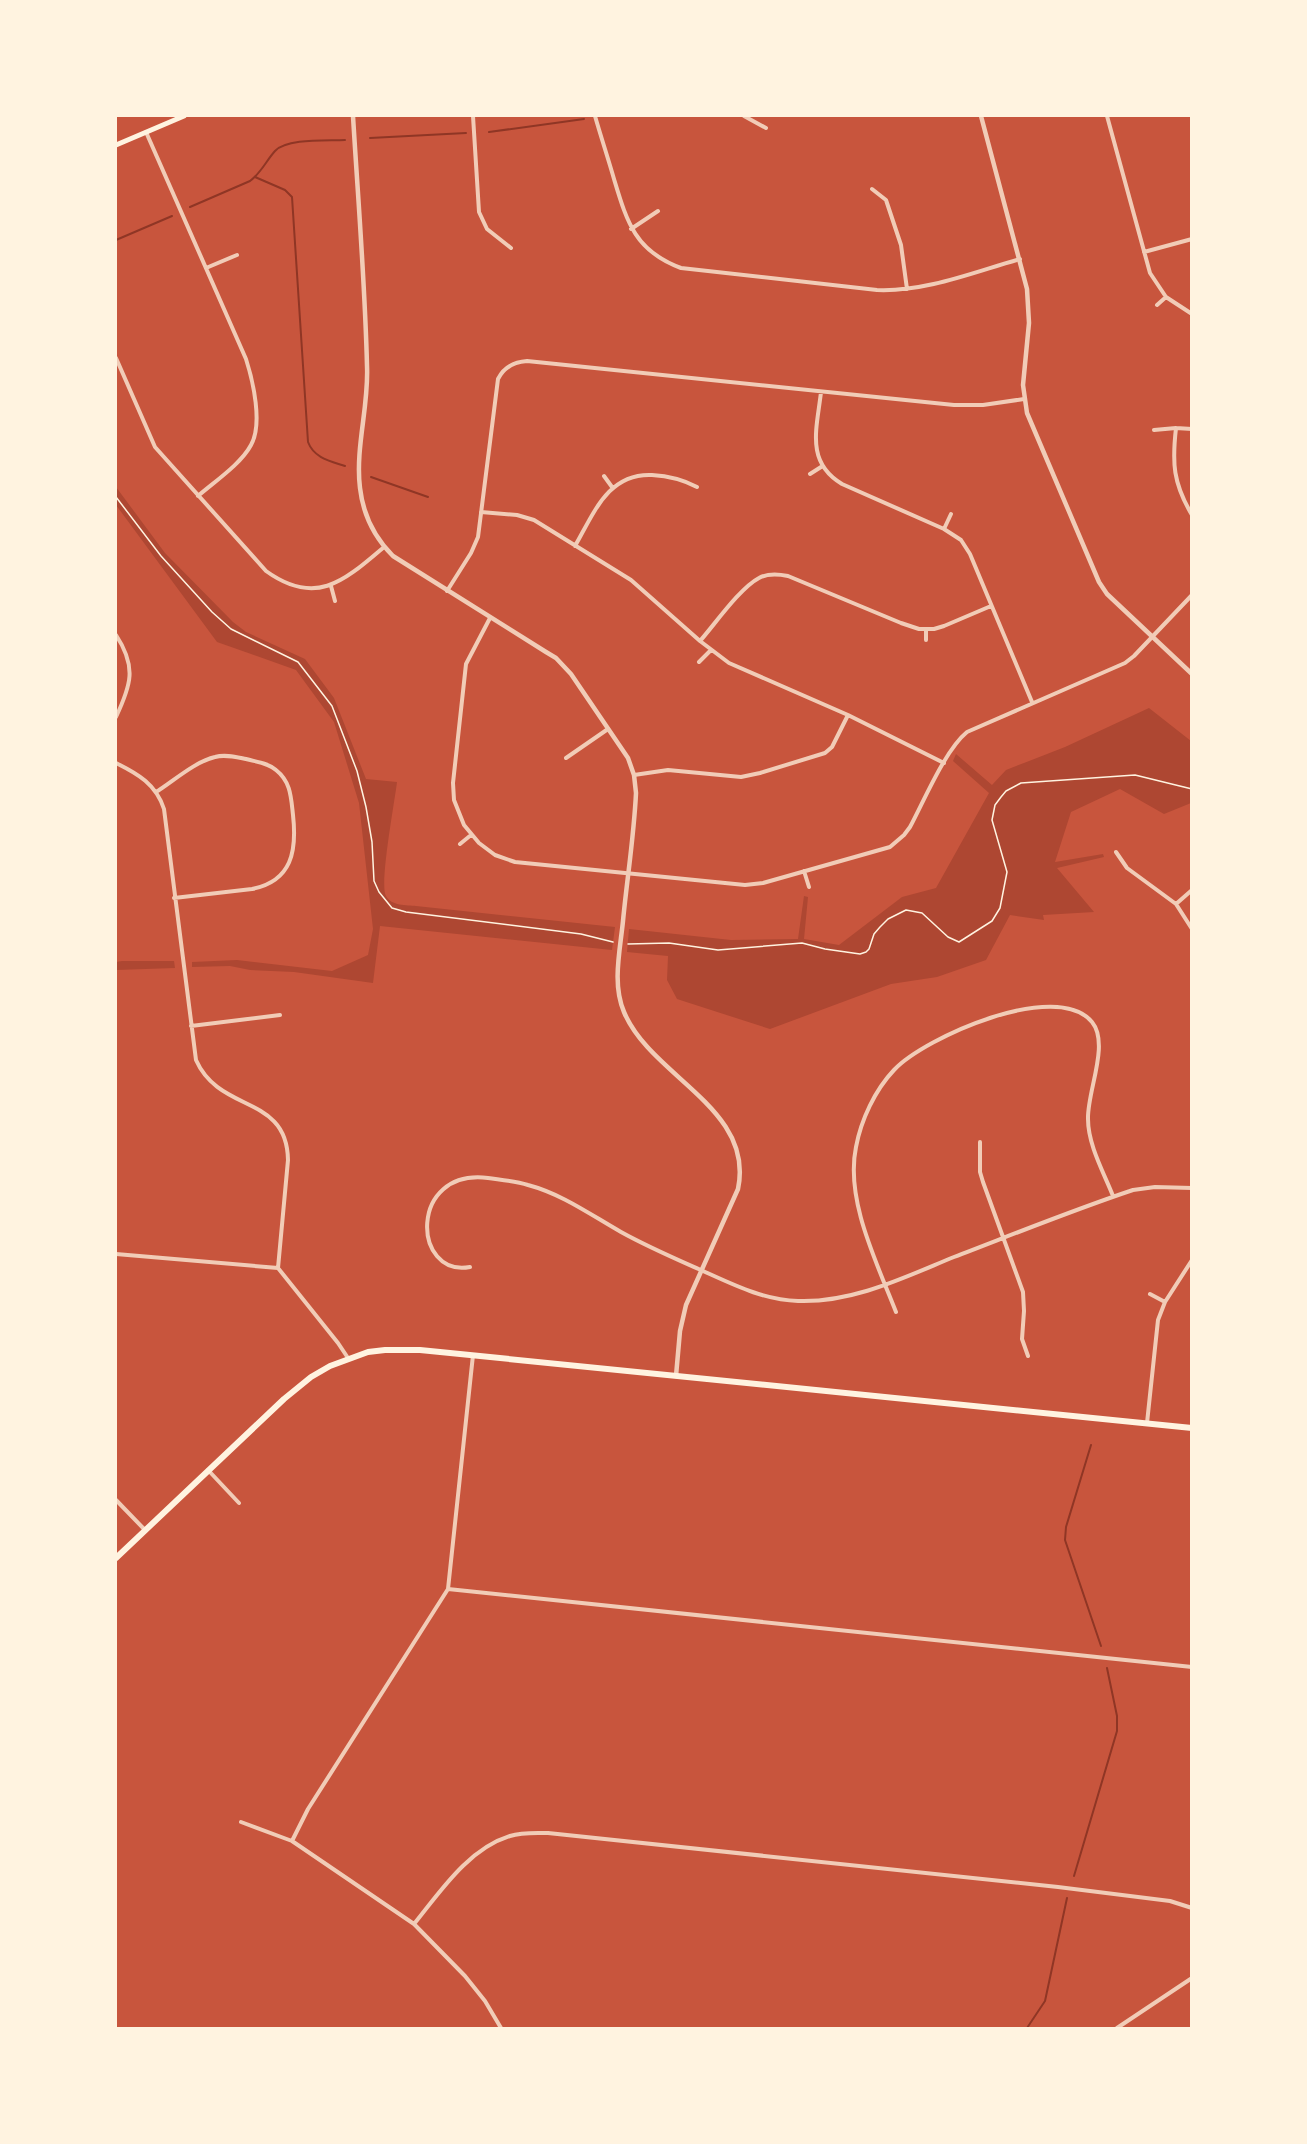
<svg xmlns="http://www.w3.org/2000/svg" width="1307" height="2144" font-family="Lato,sans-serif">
  <rect width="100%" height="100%" fill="#c8553d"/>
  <path fill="#ae4732" d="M116,487L165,553L233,622L246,632L305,659L334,698L366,779L397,782C395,800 379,885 386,896C391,906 407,905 416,906L615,927L612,950L380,926L373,983L294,972L250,970L230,966L192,967V962L237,960L332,971L368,955L373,929L359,803L334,722L296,670L217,642L116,505Z
    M1149,708L1191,741V803L1164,814L1120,789L1071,812L1055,862L1103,854L1104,857L1057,868L1094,912L1043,915L1044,920L1010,915L986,960L937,977L891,984L770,1029L677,999L667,980L668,956L627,952L629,929L731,940L798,939L804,896L808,897L804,939L839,945L902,897L936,888L989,793L953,761L956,754L992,785L1006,770L1065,747Z
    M122,961H174L175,968L116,970V962Z"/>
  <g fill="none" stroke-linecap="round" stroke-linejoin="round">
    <path stroke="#8f3625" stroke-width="2" d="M489,132L584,119
      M370,138L466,133
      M255,177L285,190L292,197L308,442C314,458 330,461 345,466
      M190,207L250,181C261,173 266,161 275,151C287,138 327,141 345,140
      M116,240L172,216
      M371,477L428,497
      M1091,1445L1066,1527L1065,1540L1101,1646
      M1074,1876L1117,1731V1716L1107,1668
      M1027,2028L1045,2001L1067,1898"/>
    <path stroke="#fff3e0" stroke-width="1.5" d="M116,497L161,556L212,612L231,629L298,662L332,706L357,771L366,807L372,842L374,881L379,892L392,908L406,912L581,934L613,942
      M628,944L669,943L718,950L802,943L825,949L860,954L866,952L869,949L874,934L880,927L888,919L906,910L922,913L948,937L959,942L992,921L1000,908L1007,872L992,820L995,805L1001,797L1006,791L1021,783L1135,775L1192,789"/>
    <path stroke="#f1ccb7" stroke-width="4" d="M473,116L479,212L487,229L511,248
      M595,116C601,137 608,158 614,179C627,222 635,251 681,268L877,290C926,292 974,272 1020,259
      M744,116L766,128
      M1107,116L1150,273L1166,297L1192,314
      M146,132L246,359C253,381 263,424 251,445C241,464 214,482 198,496
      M872,189L886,200L901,245L907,289
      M631,229L658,211
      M1144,252L1192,239
      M206,268L237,255
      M1157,305L1166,297
      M116,358L155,447L266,571C316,607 344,581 384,547
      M821,392C817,428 805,462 842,484L944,529L961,540L970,554L1032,702
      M1176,428C1172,463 1173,483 1192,515
      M1154,430L1176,428L1192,429
      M810,474L821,467
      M604,476L612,487
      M481,512L517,515L534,520L631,580L700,641L729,663L848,715L944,763
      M944,529L951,514
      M575,546C594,513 608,473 652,475C669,476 682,479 697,487
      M331,586L335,601
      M447,591L471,553L478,537L498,379C504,367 514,362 527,361L954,405H983L1024,399
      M490,618L466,664L453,783L454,800L464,825L479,843L495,855L515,862L745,885L763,883L890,847L904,835L910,827C924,801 945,750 967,732L1125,663L1134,656L1192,595
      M926,630V640
      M116,635C137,667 131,685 116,717
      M700,641C715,624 740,588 759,578C768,573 778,574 788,576L901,623L919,629H934L944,626L991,606
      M699,662L711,650
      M566,758L608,729
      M116,763C138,774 156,784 164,809L196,1060C220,1114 287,1094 288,1160L278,1268L338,1343L348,1358
      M634,775L668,770L741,777L760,773L825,753L832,747L848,715
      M156,792C172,782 196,761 215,757C225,754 236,757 246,759C257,762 268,763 276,770C291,782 291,797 293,815C297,851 292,881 252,889L174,898
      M460,844L471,835
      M1116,852L1127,868L1176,904L1192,929
      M804,871L809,887
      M1176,904L1192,890
      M191,1026L280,1015
      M980,1142V1172L983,1182L1023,1292L1024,1311L1022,1339L1028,1356
      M116,1254L278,1268
      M470,1267C412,1278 408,1168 488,1178C502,1180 515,1181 528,1185C562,1194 591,1215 621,1232C648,1247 676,1259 703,1271C734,1285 764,1300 798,1301C853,1303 905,1277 954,1257C1014,1234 1073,1210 1133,1190L1155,1187L1192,1188
      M1150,1294L1165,1302
      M896,1312C877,1263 845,1200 856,1147C861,1120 875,1090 894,1070C925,1037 1057,979 1092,1022C1110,1044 1087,1092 1088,1119C1088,1145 1104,1173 1113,1196
      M1147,1423L1158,1320L1165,1302L1192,1260
      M208,1470L239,1503
      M116,1500L145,1530
      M448,1589L1192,1667
      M241,1822L292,1841L414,1924L465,1976L485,2001L501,2028
      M292,1841L308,1809L448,1589L473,1355
      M414,1924C440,1892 468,1849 510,1836C522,1832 535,1833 548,1833L1058,1887L1170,1901L1192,1908
      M1117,2028L1192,1978"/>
    <path stroke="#f1ccb7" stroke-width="4.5" d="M353,116C358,199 365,282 367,366C369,406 355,448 360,488C363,514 375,538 393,556L546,652L556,658L571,674L628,758L634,775L636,793C634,836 627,879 623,921C620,951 612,984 624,1012C651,1077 755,1108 738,1189L686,1305L680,1331L676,1376
      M981,116L1027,289L1029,323L1023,385L1027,413L1099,582L1107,594L1192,674"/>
    <path stroke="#fff3e0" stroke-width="5" d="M116,145L184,116"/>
    <path stroke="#fff3e0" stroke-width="6" d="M116,1558L284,1399L311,1377L330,1366L368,1352L385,1350H420L1192,1428"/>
  </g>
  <rect width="1307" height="2144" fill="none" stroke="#fff3e0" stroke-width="234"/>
</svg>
